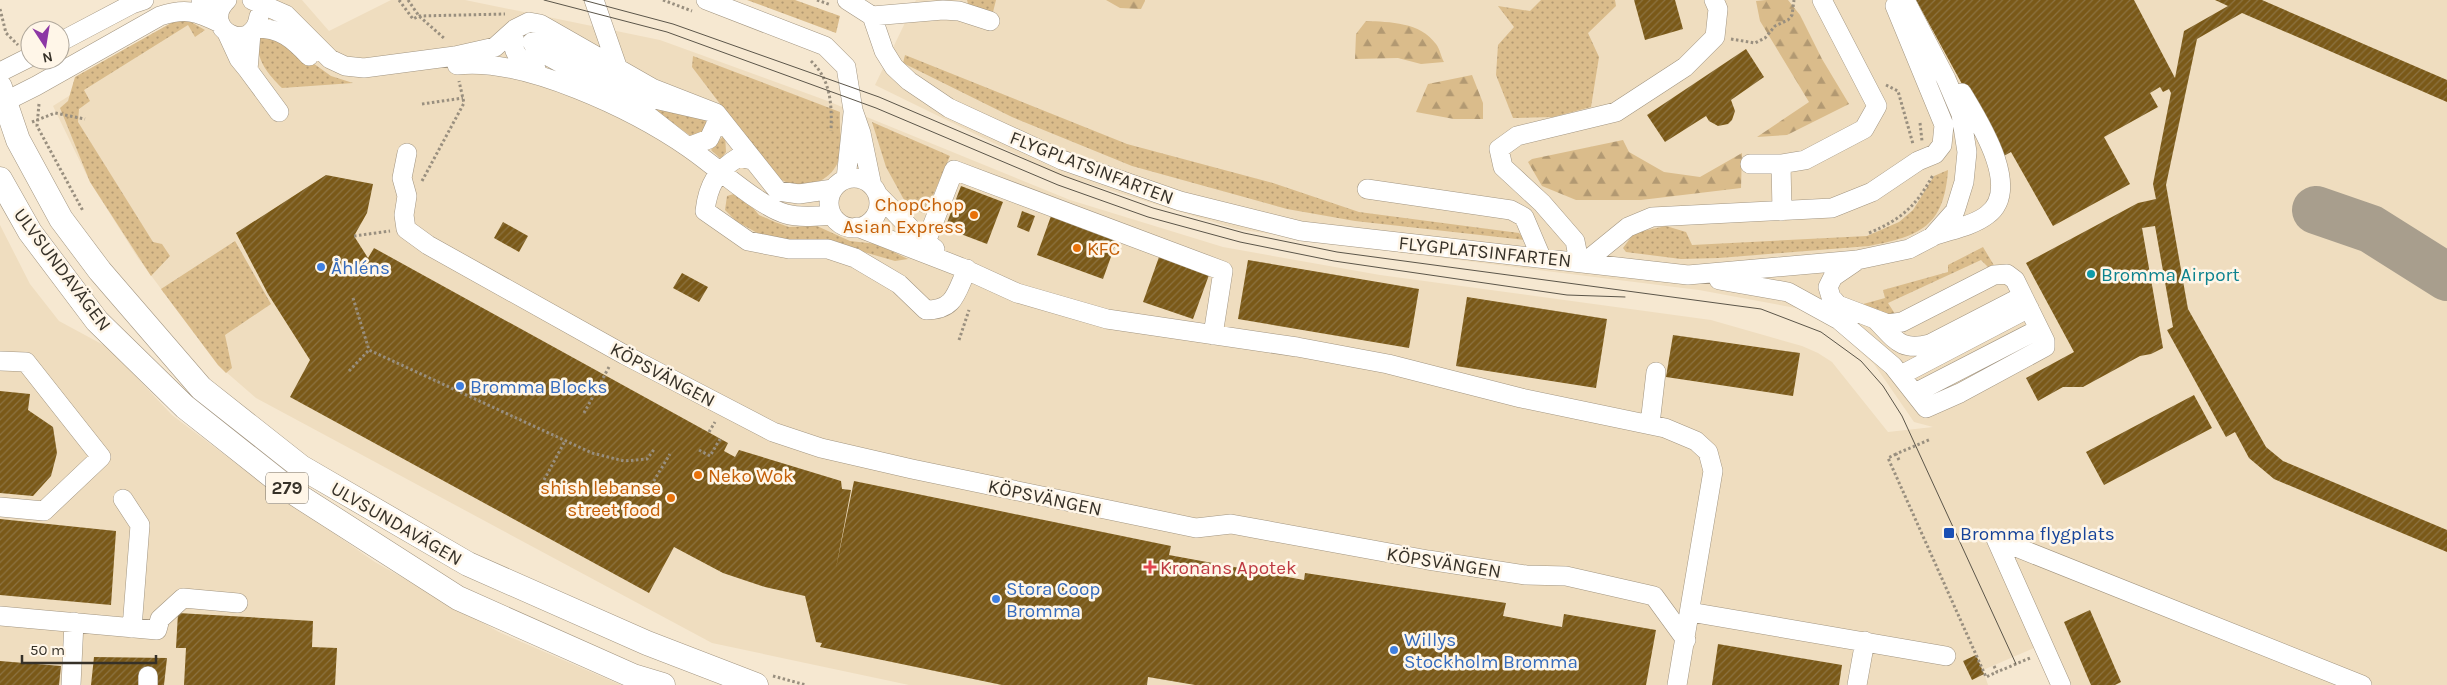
<svg xmlns="http://www.w3.org/2000/svg" width="2447" height="685" font-family="Karla,sans-serif">
  <defs>
    <pattern id="green-dots" width="8" height="8" patternUnits="userSpaceOnUse" patternTransform="scale(1.25)"><rect width="8" height="8" fill="#dabc8b"/><path d="M2 2h.1M6 6h.1" fill="none" stroke="#b29972" stroke-width="1.8" stroke-linecap="round"/></pattern>
    <pattern id="forest-firs" width="22" height="20" patternUnits="userSpaceOnUse" patternTransform="scale(1.25)"><rect width="22" height="20" fill="#dabc8b"/><path d="M5 1l3.5 6h-7zM16 11l3.5 6h-7z" fill="#b29972"/></pattern>
    <pattern id="building-hatch" width="6" height="6" patternUnits="userSpaceOnUse" patternTransform="scale(1.25)"><rect width="6" height="6" fill="#7a5918"/><path d="M-1 1l2-2M0 6l6-6M5 7l2-2" fill="none" stroke="#8c7342"/></pattern>
  </defs>
  <rect width="100%" height="100%" fill="#f6e8d1"/>
  <path fill="#efddbf" d="M221,0H302L329,31L391,0H465L660,40L825,100L1070,200L1223,247L1380,275L1711,320L1802,346L1818,353L1832,362L1888,432L1933,427L1914,422L1874,364L1826,321L1801,309L1699,290L1403,253L1236,229L1057,174L875,85L916,0H2447V685H2050L2034,648L1983,670L1988,685H909L712,643L256,398L218,365L138,258L90,182L53,106Z
    M0,225L30,284L59,321L109,348L172,415L266,486L375,562L499,632L621,685H0Z"/>
  <path fill="url(#green-dots)" d="M747,0H795L840,16L836,33Z
    M967,0H996L992,16L970,11Z
    M1541,0H1615L1616,6L1588,33L1599,57L1591,107L1553,117L1513,118L1496,75L1498,45L1514,27L1498,6L1530,11Z
    M184,18L205,30L195,37L188,25L84,90L90,101L79,109L78,122L153,242L162,244L170,256L151,276L90,182L60,108L68,101L75,77L171,23Z
    M271,33L331,76L353,83L282,88C268,74 257,61 257,40L263,34Z
    M905,55L1127,144L1273,183L1359,212L1519,233L1525,240L1355,221L1287,209L1132,166L1012,117L903,63Z
    M693,56L840,112C839,126 842,142 840,155C836,177 812,190 791,184C786,183 779,178 774,175L692,67Z
    M650,106L705,118L710,125L703,135L692,137Z
    M872,122L950,156L925,214L908,207L886,167Z
    M725,134L726,152L721,159L711,150Z
    M1948,170C1944,227 1920,236 1869,246L1719,258L1681,259L1626,252L1623,248L1634,233L1666,226L1686,232L1692,245L1867,236L1899,222L1913,210L1934,176Z
    M737,193L744,197L759,215L775,222L789,227L817,226L850,241L877,244L908,259L895,261L829,242L814,239L789,240L759,234L736,221L725,210L727,196Z
    M235,241L271,304L225,335L232,368L226,373L218,365L161,289Z
    M1983,247L1995,267L1990,269L1981,260L1888,303L1897,317L1856,306L1885,298L1883,290L1948,272V265Z"/>
  <path fill="url(#forest-firs)" d="M1106,0H1145V1L1141,9L1120,8Z
    M1766,0H1788L1800,15L1822,59L1849,104L1787,135L1757,137L1809,102L1760,21L1756,1Z
    M1366,21C1390,22 1420,22 1436,44C1440,49 1441,57 1444,62L1421,64L1398,58L1355,59L1356,34Z
    M1472,75L1483,103V119H1454L1416,112L1428,84Z
    M1623,140L1629,152L1664,172L1700,177L1742,153L1741,188L1641,200H1576L1542,186L1528,162L1532,159Z"/>
  <g fill="none" stroke-linecap="round" stroke-linejoin="round">
    <path stroke="#a89e8d" stroke-width="48" d="M2316,210L2371,229L2447,277"/>
  </g>
  <path fill="url(#building-hatch)" d="M1634,0H1675L1683,29L1645,40Z
    M1916,0H2134L2175,78L2184,31L2228,6L2215,0H2262L2447,80V102L2242,13L2197,39L2166,185L2188,309L2266,447L2283,461L2447,530V552L2274,479L2249,458L2235,432L2226,437L2167,330L2173,327L2155,226L2142,228L2163,348L2151,354L2140,356L2083,387H2063L2038,401L2026,378L2074,352L2026,263L2138,203L2156,199L2153,184L2171,93L2169,89L2163,92L2160,87L2150,93L2158,107L2104,137L2130,184L2053,226L2011,152L2002,157Z
    M1746,49L1764,77L1731,100L1735,111L1732,120L1728,124L1718,126L1709,121L1706,116L1665,142L1647,115Z
    M326,175L373,184L367,213L354,236L368,258L374,248L728,443L724,451L735,457L739,450L841,481L842,489L851,490L836,568L854,481L1171,546L1169,555L1304,580L1305,573L1506,603L1503,616L1562,627L1564,614L1656,630L1646,685H1195L1148,677L1147,685H1002L820,647L822,643L816,642L805,596L765,587L723,573L674,547L649,593L290,397L310,360L268,294L236,233Z
    M961,186L1003,202L987,244L945,228Z
    M1022,211L1035,216L1029,232L1017,227Z
    M1051,216L1117,240L1103,279L1037,255Z
    M503,222L528,236L519,252L494,238Z
    M1159,257L1209,275L1193,319L1143,302Z
    M1248,260L1419,289L1409,348L1238,319Z
    M682,273L708,287L699,302L673,288Z
    M1467,297L1607,319L1596,388L1456,366Z
    M1673,335L1800,353L1793,396L1666,377Z
    M0,391L30,394L28,410L53,427L57,453L51,476L33,496L0,493Z
    M2194,395L2212,428L2104,485L2086,452Z
    M0,519L116,531L111,605L0,595Z
    M2090,610L2121,682L2115,685H2091L2064,622Z
    M178,613L313,621L312,647L337,648L335,685H184L186,648H176Z
    M1718,644L1842,665L1839,685H1712Z
    M1976,655L1984,674L1972,680L1963,661Z
    M94,657L167,658L164,685H91Z
    M0,661L61,666L59,685H0Z"/>
  <g fill="none" stroke-linecap="round" stroke-linejoin="round">
    <g stroke="#a29580" stroke-width="20">
      <path id="minor" d="M201,0L222,5
        M227,0C198,28 253,57 259,16
        M252,0L286,15L330,59L345,66L364,68L455,56L495,47L515,29L529,22L540,24L652,88L716,113L778,191L799,194L833,189
        M594,0L618,69
        M706,0L825,46L846,67L853,110L861,133L872,186
        M847,0L872,16L884,51L894,67L909,81L949,108L1062,160L1180,201L1301,231L1688,275L1857,260L1909,249L1932,237L1955,211L1964,182L1967,152L1961,114L1946,79L1905,0
        M872,16L943,10L959,11L990,21
        M256,28C281,28 293,39 309,56
        M515,29C510,54 517,57 536,69
        M227,33L239,59L248,70L251,33
        M60,42L132,4L144,0
        M532,42L541,43L633,94L716,113V124L709,139L688,147L628,100L537,50Z
        M457,65C524,57 634,110 689,148C714,165 760,207 786,214C801,218 817,216 832,215
        M248,70L279,112
        M0,72L30,57
        M4,102L36,86L160,16C185,8 196,11 220,23
        M407,153L402,178L407,196L404,215L406,229L428,245L625,355L773,432L821,448L912,469L1196,528L1231,524L1428,560L1526,575L1566,576L1654,596L1686,640
        M752,160L739,157C717,170 708,185 705,211L748,241L789,249H828L855,258L899,284L926,310C955,310 956,293 967,269
        M1750,164H1781
        M829 203a25 25 0 1 1 50 0a25 25 0 1 1-50 0Z
        M846,179L853,113
        M1367,189L1511,210L1524,217L1541,257
        M878,195L916,234L935,249
        M1782,211L1781,164L1805,160L1864,129L1877,106L1822,0
        M857,227L960,267L1017,293L1107,319L1297,347L1388,364L1521,398L1665,428L1696,441L1708,452L1713,471L1677,685
        M1933,236C1950,230 1973,226 1987,215C2023,189 1978,120 1962,93
        M926,242L954,170L1223,271L1213,335
        M1579,261L1575,241L1542,203L1503,167L1499,149L1517,136L1616,112L1685,67L1715,37L1718,9L1714,0
        M1585,262L1628,227L1652,217L1832,208L1872,192L1918,161L1935,154L1942,145L1944,125L1895,6
        M1719,280L1788,292L1839,320L1893,366L1926,408L1960,393L2045,347V341L2015,280L2007,274L1994,275L1902,322L1888,324L1838,305L1831,297L1828,287L1833,277L1855,262
        M1875,319C1895,339 1900,352 1930,344L2023,296
        M0,361L26,362L101,457L44,511L0,507
        M1901,375L2029,308
        M1915,393L2039,329
        M1650,424L1656,372
        M123,499L140,525L132,628
        M1690,612L1946,656
        M0,616L157,630L160,619L183,598L238,603
        M71,685L74,622
        M148,685V676
        M1857,685L1865,641
        M2061,685L1996,539L2362,685"/>
    </g>
    <g stroke="#a29580" stroke-width="25">
      <path id="major" d="M0,87L18,140L61,219L100,271L201,388L301,467L468,564L647,643L756,685
        M0,179L30,232L97,321L185,407L291,491L458,598L633,676L663,685"/>
    </g>
    <path stroke="#998f7f" stroke-width="3" stroke-dasharray="2.5 2.5" stroke-linecap="butt" d="M399,0L413,19L419,16L505,14
      M408,0L419,16L445,39
      M663,0L692,11
      M817,0L831,5
      M0,9L6,33L18,45
      M1731,39L1755,43L1765,38L1775,26L1788,20L1792,15L1794,0
      M811,61C831,80 832,105 831,131
      M1886,85L1898,91L1913,144
      M39,104L37,126L83,211
      M422,104L463,98
      M32,122L55,113L85,119
      M1920,123L1922,141
      M422,181L464,103L459,81
      M1869,233C1902,219 1916,206 1933,175
      M354,236L390,231
      M353,298L369,350L592,453L624,461L647,459L655,448
      M959,340L969,310
      M349,371L369,350
      M584,413L609,367
      M709,432L715,422
      M699,450L710,456L720,439
      M1896,454L1888,458L1986,677L1997,672
      M1899,460L1896,454L1931,439
      M544,480L565,441
      M646,494L670,454
      M1994,666L1997,672L2030,658
      M773,676L806,685"/>
    <use href="#minor" stroke="#fff" stroke-width="19"/>
    <use href="#major" stroke="#fff" stroke-width="24"/>
    <path stroke="#5b5549" stroke-width="1" d="M544,0L667,32L876,108L1058,185L1148,217L1240,242L1334,261L1567,295L1625,297
      M583,0L673,24L879,97L1064,176L1153,208L1244,233L1337,252L1761,309L1821,332L1861,361L1883,386L1902,416L2016,664"/>
  </g>
  <g fill="#e8710a" stroke="#fff6e8" stroke-width="2">
    <circle cx="974" cy="215" r="5"/>
    <circle cx="1077" cy="248" r="5"/>
    <circle cx="698" cy="475" r="5"/>
    <circle cx="671" cy="498" r="5"/>
  </g>
  <g fill="#3f7fe0" stroke="#fff6e8" stroke-width="2">
    <circle cx="321" cy="267" r="5"/>
    <circle cx="460" cy="386" r="5"/>
    <circle cx="996" cy="599" r="5"/>
    <circle cx="1394" cy="650" r="5"/>
  </g>
  <circle fill="#0f9aa8" stroke="#fff6e8" stroke-width="2" cx="2091" cy="274" r="5"/>
  <rect fill="#1a4fb4" stroke="#fff6e8" stroke-width="2" x="1943" y="527" width="12" height="12" rx="2.5"/>
  <path fill="#e0444e" stroke="#fff6e8" stroke-width="2" d="M1147.5 559.5h5v5h5v5h-5v5h-5v-5h-5v-5h5z"/>
  <g text-anchor="middle" stroke-width="5" stroke-linejoin="round" paint-order="stroke">
    <rect fill="#fff6e8" stroke="#726c62" stroke-width="1" x="266" y="472.5" width="42" height="31" rx="4"/>
    <g font-size="18" font-weight="bold" fill="#363128">
      <text x="287" y="494">279</text>
    </g>
    <g font-size="19" fill="#363128" stroke="#fff6e8">
      <text transform="translate(1092 167) rotate(21)" y="7">FLYGPLATSINFARTEN</text>
      <text transform="translate(1485 251) rotate(6)" y="7">FLYGPLATSINFARTEN</text>
      <text transform="translate(63 269) rotate(53)" y="7">ULVSUNDAVÄGEN</text>
      <text transform="translate(663 374) rotate(28)" y="7">KÖPSVÄNGEN</text>
      <text transform="translate(1045 497) rotate(12)" y="7">KÖPSVÄNGEN</text>
      <text transform="translate(397 523) rotate(30)" y="7">ULVSUNDAVÄGEN</text>
      <text transform="translate(1444 562) rotate(9)" y="7">KÖPSVÄNGEN</text>
    </g>
    <g font-size="19" fill="#c56008" stroke="#fff6e8" text-anchor="end">
      <text x="964" y="211">ChopChop<tspan x="964" dy="22">Asian Express</tspan></text>
      <text x="1087" y="255" text-anchor="start">KFC</text>
      <text x="708" y="482" text-anchor="start">Neko Wok</text>
      <text x="661" y="494">shish lebanse<tspan x="661" dy="22">street food</tspan></text>
    </g>
    <g font-size="19" fill="#366cbe" stroke="#fff6e8" text-anchor="start">
      <text x="331" y="274">Åhléns</text>
      <text x="470" y="393">Bromma Blocks</text>
      <text x="1006" y="595">Stora Coop<tspan x="1006" dy="22">Bromma</tspan></text>
      <text x="1404" y="646">Willys<tspan x="1404" dy="22">Stockholm Bromma</tspan></text>
    </g>
    <g font-size="19" fill="#0d838f" stroke="#fff6e8" text-anchor="start">
      <text x="2101" y="281">Bromma Airport</text>
    </g>
    <g font-size="19" fill="#164399" stroke="#fff6e8" text-anchor="start">
      <text x="1960" y="540">Bromma flygplats</text>
    </g>
    <g font-size="19" fill="#be3a42" stroke="#fff6e8" text-anchor="start">
      <text x="1160" y="574">Kronans Apotek</text>
    </g>
  </g>
  <g transform="translate(45 45) rotate(168)"><circle r="24" fill="#fff6e8" stroke="#afa79b"/>
  <path d="M0-4L9 19L0 12L-9 19Z" fill="#8d37a5"/>
  <text y="-8" font-size="14" font-weight="bold" text-anchor="middle" fill="#363128">N</text>
  </g>
  <path d="M22 655v8h134v-8" fill="none" stroke="#363128" stroke-width="2.5"/>
  <text x="30" y="655" font-size="15" fill="#363128" stroke="#fff6e8" stroke-width="4" paint-order="stroke">50 m</text>
</svg>
